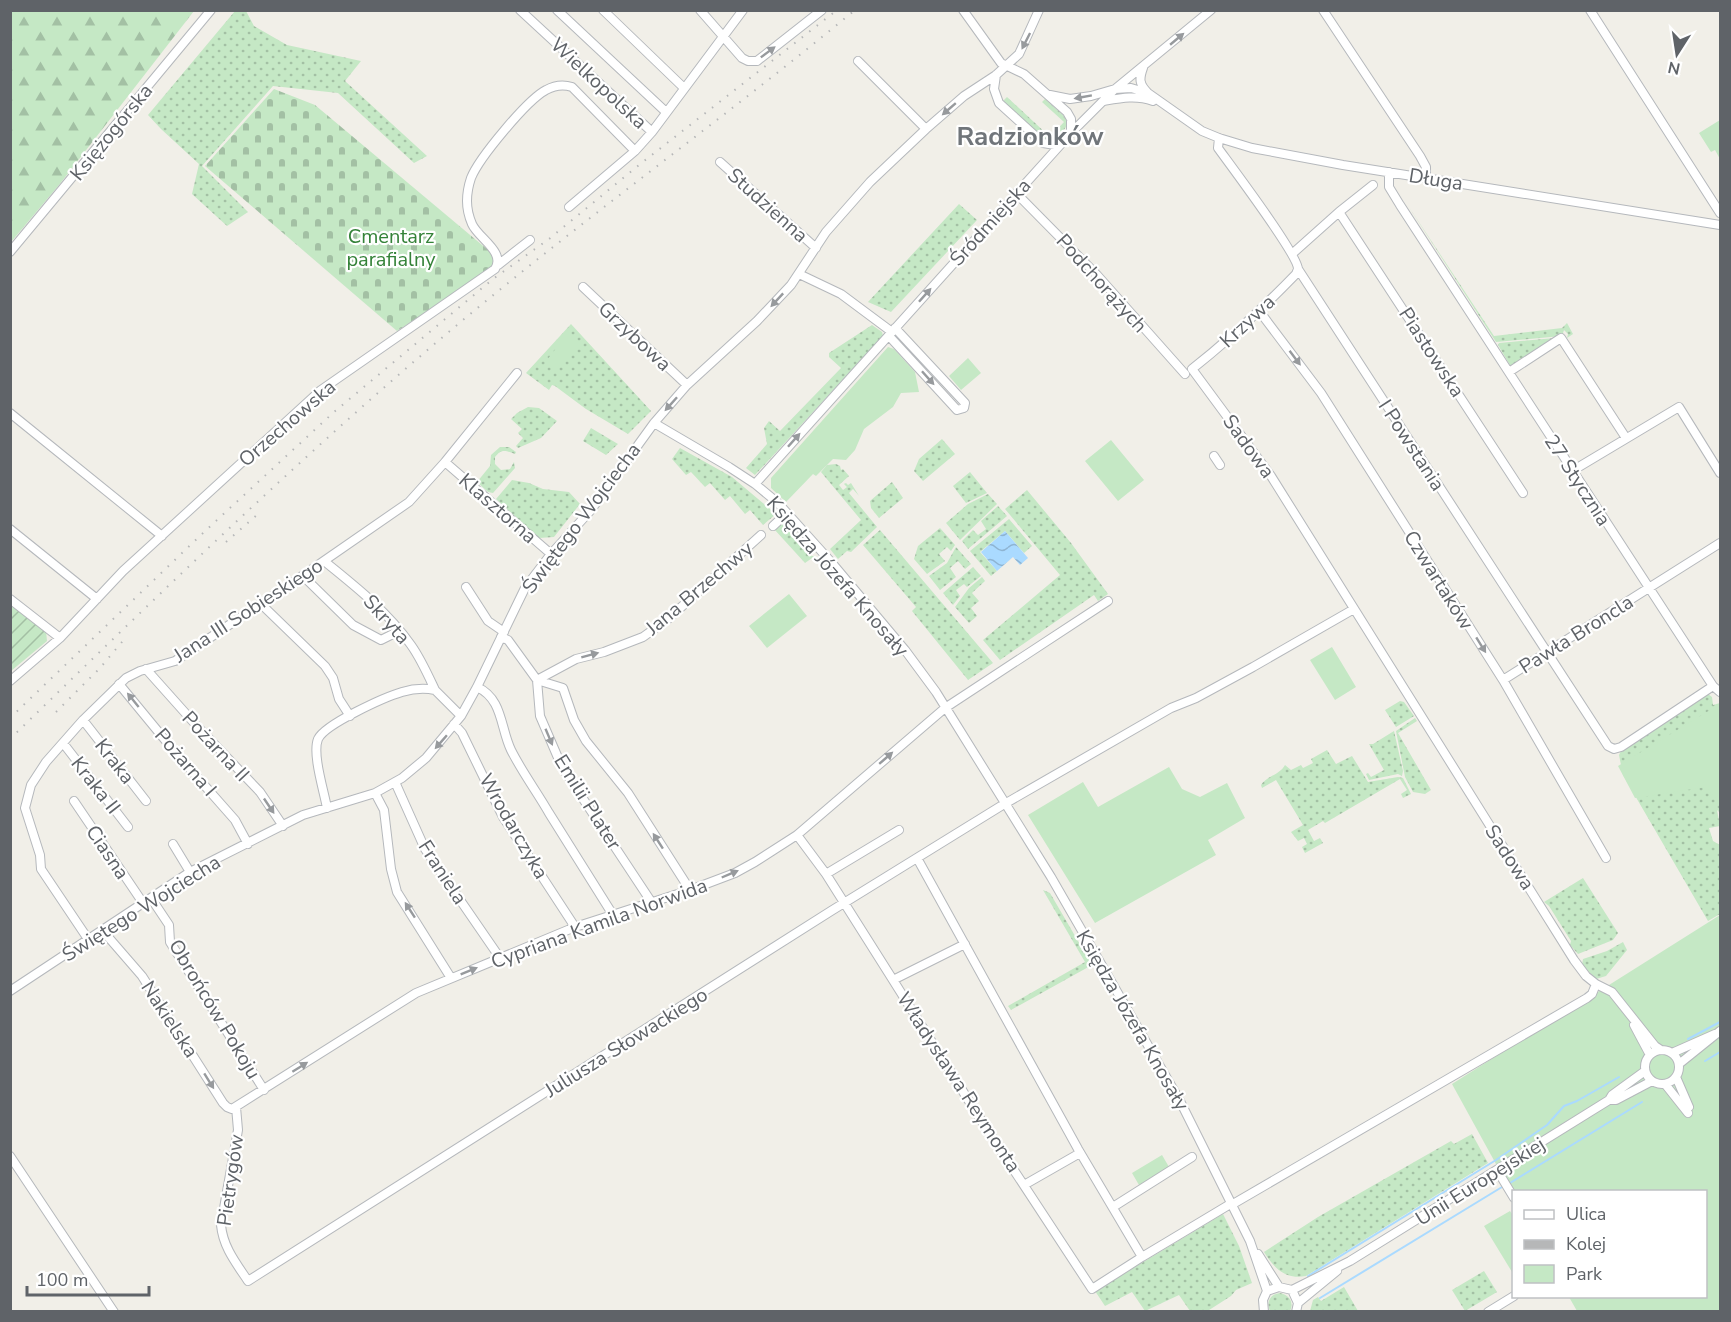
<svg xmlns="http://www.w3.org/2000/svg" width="1731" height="1322" font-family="'Nunito Sans',sans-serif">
  <defs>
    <pattern id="grass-dots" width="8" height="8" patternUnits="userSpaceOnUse" patternTransform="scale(1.5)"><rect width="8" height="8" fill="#c5e8c5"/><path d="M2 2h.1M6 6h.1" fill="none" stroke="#a3c0a4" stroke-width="1.8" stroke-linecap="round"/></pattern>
    <pattern id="forest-firs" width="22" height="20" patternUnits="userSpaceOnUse" patternTransform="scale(1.5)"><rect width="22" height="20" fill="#c5e8c5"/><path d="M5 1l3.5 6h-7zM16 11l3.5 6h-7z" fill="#a3c0a4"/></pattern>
    <pattern id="cemetery-stones" width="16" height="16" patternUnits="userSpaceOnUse" patternTransform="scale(1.5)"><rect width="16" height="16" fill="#c5e8c5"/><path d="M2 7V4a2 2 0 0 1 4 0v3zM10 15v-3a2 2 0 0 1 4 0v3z" fill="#a3c0a4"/></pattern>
    <pattern id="garden-furrows" width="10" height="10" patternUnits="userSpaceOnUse" patternTransform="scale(1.5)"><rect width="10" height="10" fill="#c5e8c5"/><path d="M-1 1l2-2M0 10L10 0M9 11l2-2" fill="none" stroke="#a3c0a4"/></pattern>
    <pattern id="water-waves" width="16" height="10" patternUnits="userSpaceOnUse" patternTransform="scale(1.5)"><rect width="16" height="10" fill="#aadaff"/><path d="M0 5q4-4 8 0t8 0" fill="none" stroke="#8eb4d2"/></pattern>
  </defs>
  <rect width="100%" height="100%" fill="#f1efe8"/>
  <path fill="url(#grass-dots)" d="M235,11H246L254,26L287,45L361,61L345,81L427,156L414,163L338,93L273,86L202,166L248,212L227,226L192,194L199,164L161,129L148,115Z
    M1007,97L1050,137L1064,122L1042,102L1045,99L1063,115L1068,123C1062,135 1056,140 1043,138L1003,101Z
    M959,204L977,220L891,312L868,302Z
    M1407,204L1494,336L1562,328L1567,323L1573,334L1567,338L1568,334L1564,330L1562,336L1496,342Z
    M571,324L651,411L628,434L586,409L555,386L552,385L549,390L526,373Z
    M872,325L882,332L883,336L755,475L746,468L767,444L764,428L769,421L780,431L841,368L829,357V353Z
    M1555,338L1511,367L1498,345L1499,343Z
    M528,407L539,408L557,421L541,438L518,448L516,446L523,438L518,433L522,429L511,419L517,413Z
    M591,428L618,444L606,455L583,441Z
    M942,439L955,454L923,481L914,471L919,459Z
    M500,447H509L516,452L515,454C506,451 502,448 495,457V464L501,470L510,469L514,462L515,468L493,493L488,492L477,482L490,466L491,455Z
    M680,448L732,477L776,514L763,525L750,510L745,514L730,496L725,500L710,483L705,487L691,472L686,475L672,459Z
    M836,464L840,466L841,470L843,469L849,476L839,485L843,490L847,487L844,484L846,483L848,485L851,483L859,496L853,489L849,493L877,527L851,552L847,551L838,559L830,549L861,520L821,472L827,465Z
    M970,472L987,493L966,503L953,486Z
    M512,480L529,483L543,489L569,492L580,504L554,537L539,538L496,499Z
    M892,482L903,498L879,518L871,508L870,501Z
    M1027,490L1071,543L1108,594L1098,601L1094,595L1000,660L983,640L1060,575L1005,509Z
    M988,494L997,504L960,540L946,523L968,504Z
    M998,506L1007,516L968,549L962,541L973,530L978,535L986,529L981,521Z
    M1009,519L1032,546L1024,553L1005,531L980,552L997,571L991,576L970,551Z
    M784,521L812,556H815L805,563L774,529Z
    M940,528L955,545L951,551L947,547L939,554L945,561L927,574L914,559L918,546Z
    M880,530L993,663L968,680L912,611L916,607L863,545Z
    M956,547L971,564L965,569L958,561L950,568L956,577L940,590L929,576L947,563Z
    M973,567L981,576L967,587L964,584L956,590L960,596L953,605L943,593Z
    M982,577L985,581L972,593L979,601L971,608L977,616L969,623L955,607L969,588Z
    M1708,694L1712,697L1713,705L1720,703V813L1717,810L1720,826L1709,828L1713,841L1720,845V914L1708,921L1623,775L1619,755L1621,751Z
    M1400,701L1404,702L1414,716L1396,727L1385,710Z
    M1415,718L1417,721L1398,733L1431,790L1425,794L1413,792L1405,777L1396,731Z
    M1394,731L1403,771L1402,776L1398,774L1369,780L1366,774L1368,773L1371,777L1384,770L1369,744H1373Z
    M1327,750L1336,764L1352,756L1368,782L1398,777L1403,778L1411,794L1403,798L1401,794L1407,790L1400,779L1325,823L1323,821L1308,830L1314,841L1320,838L1323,843L1305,853L1302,847L1307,844L1304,838L1298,841L1291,832L1303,825L1276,780L1262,788L1261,785C1266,776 1280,775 1285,765L1291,770L1301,765L1303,768L1313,763L1311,759Z
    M1583,878L1618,933L1613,940L1578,954L1570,945L1571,941L1549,906L1544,902Z
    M1043,890L1050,893L1092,965L1011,1010L1008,1006L1085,962Z
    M1623,942L1627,950L1606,976L1596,979L1582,965L1583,959L1607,951Z
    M1472,1134L1488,1163L1306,1276C1285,1280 1274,1268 1264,1252L1318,1217L1451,1141L1454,1144Z
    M1223,1214L1239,1246L1252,1283L1236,1290L1231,1296L1206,1312L1190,1311L1179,1295L1145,1311L1132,1292L1105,1306L1095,1291Z
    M1484,1271L1497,1292L1465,1311L1452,1290Z
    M1344,1287L1358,1311H1310L1313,1300L1318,1297L1321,1301Z
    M1280,1293C1290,1295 1294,1303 1290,1311H1270C1266,1302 1270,1294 1280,1293Z"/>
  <path fill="url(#forest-firs)" d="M11,10L194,11L59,185L11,242Z"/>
  <path fill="url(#cemetery-stones)" d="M274,89L315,105L494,255L495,267L397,331L205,166Z"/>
  <path fill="#c5e8c5" d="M1720,120V159L1715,150L1711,152L1699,133Z
    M567,334L578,342L558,368L547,360Z
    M888,347L894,349L915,372L919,392L901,393L893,407L864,429L855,450L846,460L833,459L816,476L813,474L786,502L771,488V478Z
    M968,358L981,373L961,390L949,376Z
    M1111,440L1144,480L1118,501L1085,461Z
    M789,594L807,616L767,648L749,626Z
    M1332,647L1356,687L1335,700L1310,660Z
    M1720,704V803L1706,787L1635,798L1618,766Z
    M1169,767L1182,789L1200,797L1227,783L1245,818L1208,840L1216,855L1095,923L1028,815L1083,782L1098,807Z
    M1720,915V1311H1577L1569,1297L1706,1296V1192H1514L1513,1195L1452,1084Z
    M1162,1155L1169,1167L1139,1185L1132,1173Z
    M1510,1211L1514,1217L1512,1272L1484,1226Z"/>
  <path fill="url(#garden-furrows)" d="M10,603L46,631L47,641L11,671Z"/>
  <path fill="url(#water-waves)" d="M1005,531L1028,558L1020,565L1013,557L997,571L981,552Z"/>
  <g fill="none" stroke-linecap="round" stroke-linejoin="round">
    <path stroke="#aadaff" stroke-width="2" d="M1688,1039L1720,1022
      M1705,1061L1720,1052
      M1510,1183L1642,1102
      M1308,1276L1496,1160L1547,1125L1564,1106L1577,1101L1619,1077
      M1320,1298L1502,1187"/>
    <g stroke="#b5b8bc" stroke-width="10">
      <path id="minor" d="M520,10L652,132
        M557,10L666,112
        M603,10L684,88
        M700,10L742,58L748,61H757L822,10
        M963,10L1001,63L1024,74L1067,112L1071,119V132
        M1323,10L1420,156L1426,167V177
        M1590,10L1720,213
        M858,61L926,129
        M1143,68C1139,79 1139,84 1148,93
        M996,75L994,89L999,103L1043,143L1055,145L1061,144
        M1050,95L1070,99L1091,96L1115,89L1131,88L1148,93L1202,131L1219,138L1252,148L1343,165L1720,225
        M1104,101C1121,98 1136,95 1153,101
        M1219,138L1218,148C1231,166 1298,255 1298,269L1608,746L1614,749L1621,747L1713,686
        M720,162L816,248
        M1389,172V187L1400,205L1713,686L1720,692
        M1016,193L1097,275L1185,374
        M569,207L635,151L652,132L743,10
        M1339,212L1523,493
        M10,252L211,10
        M1292,254L1339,212L1373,185
        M498,265L530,240
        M799,274L841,294L892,332
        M583,287L687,385
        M1260,312L1321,393L1503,680L1606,858
        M889,336L957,410L964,408L965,403L895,328
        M1509,372L1561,338L1626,438
        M10,413L162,536
        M654,423L729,467L755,484L778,503L832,563L905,650L936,692L1051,877L1180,1101L1250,1241L1267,1291
        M1214,456L1220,465
        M445,462L551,554
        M1572,471L1679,407L1720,473
        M755,484L1071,133L1115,89L1211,10
        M773,526L787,513
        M10,529L97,599
        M324,561C355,586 388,612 411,645C421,659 428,675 435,690
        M303,576L353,625L381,640L399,631
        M466,587L488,621L504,632
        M10,599L60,638
        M261,604L325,666L333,678L339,699L350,716
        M501,637L508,640L537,680L540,716L562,767L652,903
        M146,669L196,725L260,792L283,826
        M537,680L576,659L604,652L643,637L668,619L761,535
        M537,680L563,688L574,720L586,741L628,793L690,890
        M1503,680L1720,543
        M10,681L60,638L123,571L321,390L495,269C506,252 478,238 472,224C469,217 467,208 467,201C467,194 469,184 471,178C479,158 527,100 546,90C555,85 563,84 572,87L635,151
        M119,684L175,752L235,820L248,844
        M477,687C503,699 500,727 511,750C522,772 537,792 549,813C570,847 592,881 613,915
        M83,720L146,801
        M454,724L462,733L503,817L575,927
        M63,743L128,827
        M395,782L425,849L500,958
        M375,793L384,810L391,869L397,892L451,978
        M74,801L143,903
        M327,808C324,791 312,754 318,739C325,724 385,697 402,692C412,689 425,688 435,690L461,716
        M797,835L826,874L893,980L965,944
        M173,844L190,872
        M917,858L1078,1149L1142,1257
        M826,874L899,830
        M151,898L169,925L170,942L264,1090
        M103,931L142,976L223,1103L227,1107L232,1109L416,993L575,927L690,890L735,873L755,862L797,835L945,708L1108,601
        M88,939L41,869L40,855L25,808L31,785L46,762L83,720L126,678L140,671L175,661L292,583L409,502L445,462L517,373
        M893,980L979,1117L1092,1289L1142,1257L1232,1203
        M1596,984L1612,992L1655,1046L1661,1050
        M10,991L190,872L303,815L375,793L402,778L426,758L461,716L477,687L525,588L551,554L591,510L654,423L687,385L757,321L791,285L826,232L870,182L926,129L964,96L996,75L1019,54L1039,10
        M1634,1025L1650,1055
        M1645 1067a17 17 0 1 1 34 0a17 17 0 1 1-34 0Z
        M1672,1053L1715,1034
        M1679,1064L1720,1031
        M1676,1077L1689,1107
        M1665,1084L1688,1113
        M1609,1100L1612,1095L1645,1071
        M236,1107L238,1130L221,1225C223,1247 236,1263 248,1281L831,911L1001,806L1171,708L1196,698L1253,667L1354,609
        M10,1156L114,1312
        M1497,1170L1514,1198
        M1024,1185L1080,1153
        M1233,1204L1587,998L1592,994L1596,984L1586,976L1574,960L1271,476L1192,369C1229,340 1263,308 1296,274L1298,269
        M1113,1207L1192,1157
        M1258,1254L1279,1287
        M1292,1290L1350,1261L1609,1100H1616L1652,1081
        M1298,1303L1337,1271
        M1264,1312L1263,1300L1267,1291L1279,1287L1292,1290L1298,1303L1296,1312
        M1488,1312L1514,1296"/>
    </g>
    <use href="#minor" stroke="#fff" stroke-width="8"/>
    <path stroke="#b6b7b8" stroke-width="2" stroke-dasharray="1.5 8" stroke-linecap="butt" d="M226,542L258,514
      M56,712L100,668L127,636
      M10,718L204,532L334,412L493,279L549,239L639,165L837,10
      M10,739C158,595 305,452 463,320C591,213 727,116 855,10"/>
  </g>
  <defs><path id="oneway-solid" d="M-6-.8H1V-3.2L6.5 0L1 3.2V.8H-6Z" transform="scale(1.5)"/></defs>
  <g fill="#979a9d">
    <use href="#oneway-solid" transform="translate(1177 39) rotate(-40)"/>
    <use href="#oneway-solid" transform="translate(1026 41) rotate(117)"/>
    <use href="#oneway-solid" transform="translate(768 52) rotate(-37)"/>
    <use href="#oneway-solid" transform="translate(1083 97) rotate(170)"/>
    <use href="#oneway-solid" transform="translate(949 109) rotate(139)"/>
    <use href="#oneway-solid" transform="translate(925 295) rotate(-48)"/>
    <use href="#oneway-solid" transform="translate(777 300) rotate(133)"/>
    <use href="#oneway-solid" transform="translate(1295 358) rotate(53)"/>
    <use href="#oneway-solid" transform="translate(928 378) rotate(48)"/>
    <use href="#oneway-solid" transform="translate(671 404) rotate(132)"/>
    <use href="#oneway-solid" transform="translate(794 440) rotate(-48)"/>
    <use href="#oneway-solid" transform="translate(1481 645) rotate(58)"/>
    <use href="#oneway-solid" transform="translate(590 655) rotate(-15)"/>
    <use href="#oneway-solid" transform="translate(133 700) rotate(-129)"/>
    <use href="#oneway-solid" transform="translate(549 737) rotate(67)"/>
    <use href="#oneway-solid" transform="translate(441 742) rotate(131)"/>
    <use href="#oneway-solid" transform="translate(886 758) rotate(-41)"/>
    <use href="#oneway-solid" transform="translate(269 806) rotate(56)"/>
    <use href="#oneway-solid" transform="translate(658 841) rotate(-123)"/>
    <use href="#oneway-solid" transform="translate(730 874) rotate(-23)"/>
    <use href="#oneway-solid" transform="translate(410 910) rotate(-123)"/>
    <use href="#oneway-solid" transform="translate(469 971) rotate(-22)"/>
    <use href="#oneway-solid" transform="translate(300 1067) rotate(-32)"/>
    <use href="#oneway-solid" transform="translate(209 1081) rotate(58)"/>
  </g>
  <g text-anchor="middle" stroke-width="4.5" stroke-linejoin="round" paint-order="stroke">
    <g font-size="20" fill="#5f6368" stroke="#fff">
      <text transform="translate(599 83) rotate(43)" y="7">Wielkopolska</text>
      <text transform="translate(111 132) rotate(-51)" y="7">Księżogórska</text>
      <text transform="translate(1436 179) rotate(9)" y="7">Długa</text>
      <text transform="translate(768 205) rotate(42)" y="7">Studzienna</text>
      <text transform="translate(990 222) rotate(-48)" y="7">Śródmiejska</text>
      <text transform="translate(1102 283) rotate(48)" y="7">Podchorążych</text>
      <text transform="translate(1247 321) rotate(-43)" y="7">Krzywa</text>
      <text transform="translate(635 336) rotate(43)" y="7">Grzybowa</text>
      <text transform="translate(1432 352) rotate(57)" y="7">Piastowska</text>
      <text transform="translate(287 423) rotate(-41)" y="7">Orzechowska</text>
      <text transform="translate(1412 445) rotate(57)" y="7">I Powstania</text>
      <text transform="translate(1249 446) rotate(54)" y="7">Sadowa</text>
      <text transform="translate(1578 480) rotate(57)" y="7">27 Stycznia</text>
      <text transform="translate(498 508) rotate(41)" y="7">Klasztorna</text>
      <text transform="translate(581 518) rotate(-53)" y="7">Świętego Wojciecha</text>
      <text transform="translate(838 576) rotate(49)" y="7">Księdza Józefa Knosały</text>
      <text transform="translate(1439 580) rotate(58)" y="7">Czwartaków</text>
      <text transform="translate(699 588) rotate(-40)" y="7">Jana Brzechwy</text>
      <text transform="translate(248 610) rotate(-33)" y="7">Jana III Sobieskiego</text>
      <text transform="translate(387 619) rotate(48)" y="7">Skryta</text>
      <text transform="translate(1576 634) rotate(-32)" y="7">Pawła Broncla</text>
      <text transform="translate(216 746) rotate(47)" y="7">Pożarna II</text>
      <text transform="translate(115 761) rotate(52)" y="7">Kraka</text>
      <text transform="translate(186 762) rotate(49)" y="7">Pożarna I</text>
      <text transform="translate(96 785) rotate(52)" y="7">Kraka II</text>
      <text transform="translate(588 802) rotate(58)" y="7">Emilii Plater</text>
      <text transform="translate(514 826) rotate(60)" y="7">Wrodarczyka</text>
      <text transform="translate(108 852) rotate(56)" y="7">Ciasna</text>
      <text transform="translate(1510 857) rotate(57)" y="7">Sadowa</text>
      <text transform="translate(443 872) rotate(57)" y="7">Franiela</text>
      <text transform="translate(141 908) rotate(-32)" y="7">Świętego Wojciecha</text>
      <text transform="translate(599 923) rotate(-20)" y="7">Cypriana Kamila Norwida</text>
      <text transform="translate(215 1009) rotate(59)" y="7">Obrońców Pokoju</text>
      <text transform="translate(170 1019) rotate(57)" y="7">Nakielska</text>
      <text transform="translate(1133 1020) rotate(60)" y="7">Księdza Józefa Knosały</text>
      <text transform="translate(626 1042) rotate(-32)" y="7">Juliusza Słowackiego</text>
      <text transform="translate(959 1082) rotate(57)" y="7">Władysława Reymonta</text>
      <text transform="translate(230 1180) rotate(-82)" y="7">Pietrygów</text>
      <text transform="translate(1480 1181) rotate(-32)" y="7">Unii Europejskiej</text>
    </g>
    <g font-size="20" fill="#348238" stroke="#fff">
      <text x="391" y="243">Cmentarz<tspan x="391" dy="23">parafialny</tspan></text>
    </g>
    <g font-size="26" font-weight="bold" fill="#70757a" stroke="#fff">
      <text x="1030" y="145">Radzionków</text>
    </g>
  </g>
  <rect width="1731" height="1322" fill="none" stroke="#5f6368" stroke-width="24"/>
  <rect x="1512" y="1190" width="195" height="108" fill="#ffffff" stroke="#bfc1c3" stroke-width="1.5"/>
  <rect x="1524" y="1210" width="30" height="9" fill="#ffffff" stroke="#bfc1c3" stroke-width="1.5"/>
  <text x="1566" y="1220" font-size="18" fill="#5f6368">Ulica</text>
  <rect x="1524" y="1240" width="30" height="9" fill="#b6b7b8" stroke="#bfc1c3" stroke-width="1.5"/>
  <text x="1566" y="1250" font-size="18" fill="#5f6368">Kolej</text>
  <rect x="1524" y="1265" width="30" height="18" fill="#c5e8c5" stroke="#bfc1c3" stroke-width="1.5"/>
  <text x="1566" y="1280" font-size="18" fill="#5f6368">Park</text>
  <g transform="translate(1677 54) rotate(192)" stroke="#ffffff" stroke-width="4.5" paint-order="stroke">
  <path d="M0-4.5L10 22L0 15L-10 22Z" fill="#5f6368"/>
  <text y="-9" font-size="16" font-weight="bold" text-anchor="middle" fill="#5f6368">N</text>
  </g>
  <path d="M27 1286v9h122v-9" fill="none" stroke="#5f6368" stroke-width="3"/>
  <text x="36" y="1286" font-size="18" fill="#5f6368" stroke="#ffffff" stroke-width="4.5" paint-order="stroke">100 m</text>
</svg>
